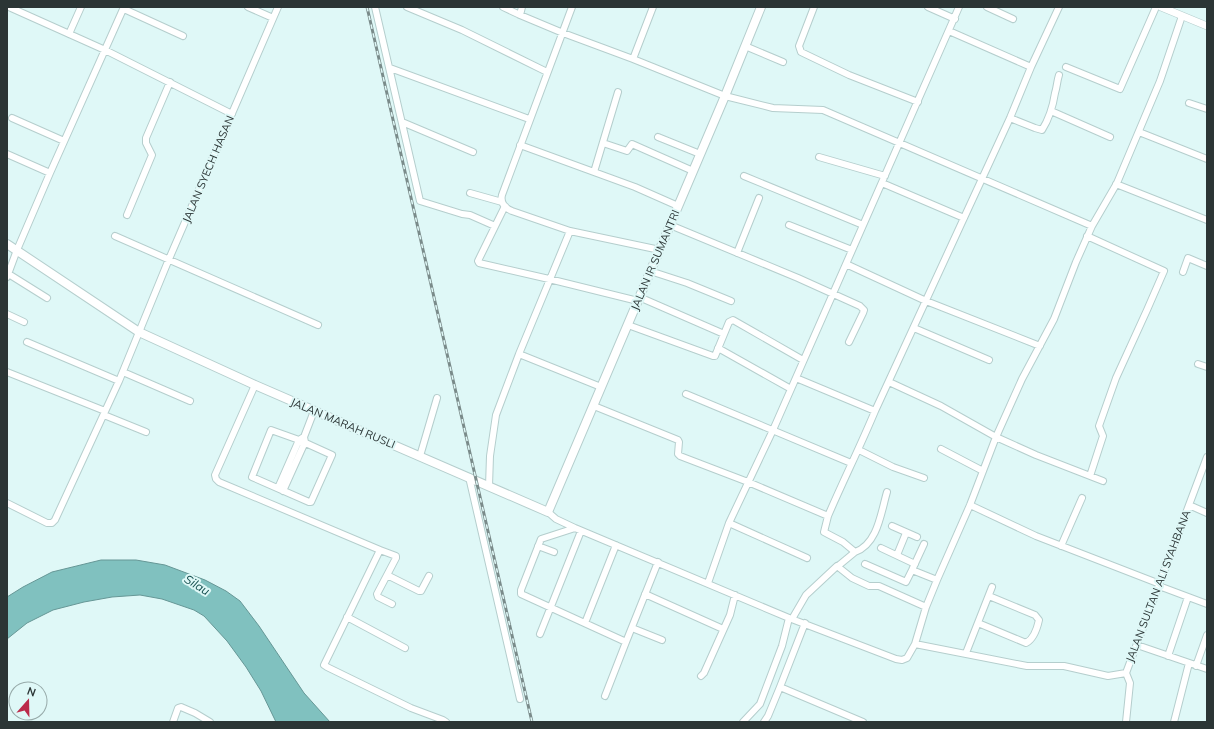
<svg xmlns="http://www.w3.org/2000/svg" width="1214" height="729" font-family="Mulish,sans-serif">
  <rect width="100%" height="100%" fill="#dff8f7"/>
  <path fill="#80c1bf" stroke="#669796" d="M101,560H136L165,565L205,580L226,591L240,601L259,626L304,693L330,722H276L261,691L246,667L227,641L204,616L194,610L162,599L140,595L112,597L84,602L53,610L27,623L7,639V597L23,587L52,572Z"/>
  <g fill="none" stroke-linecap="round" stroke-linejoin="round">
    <g stroke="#b5cecd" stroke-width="8">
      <path id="minor" d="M9,7L105,50L232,114
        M248,7L273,18
        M375,7L420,201L462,214L470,215L495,226
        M407,7L462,30L547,72
        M503,7L520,15L563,33L633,59L725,96L773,108L823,110L1092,226
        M572,7L502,195C500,203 505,208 512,211L570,231L660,250
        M814,7L799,46L801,52L849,75L918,102
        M928,7L955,19
        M987,7L1013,19
        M124,9L183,36
        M520,15L522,7
        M949,31L1031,67
        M69,34L81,7
        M745,46L783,62
        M633,59L653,7
        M1066,67L1120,89L1156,7
        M390,68L529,119
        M1189,103L1207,109
        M1051,111L1110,137
        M12,118L64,141
        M1010,118L1035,128L1042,130C1049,119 1053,106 1055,93C1057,87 1057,81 1059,75
        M402,122L473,152
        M1139,132L1207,159
        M658,137L700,154
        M603,143L627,151L632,144L693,171
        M520,145L635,187L678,206
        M7,154L50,173
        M819,157L885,176
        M594,172L618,92
        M744,176L863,225
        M882,183L964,218
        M1116,184L1207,220
        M470,193L502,202
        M505,206L478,261L479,263L549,279L638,301
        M127,215L152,155L146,143V138L170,82
        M670,225L798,278L860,306L864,310L863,313L849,342
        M789,225L852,250
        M115,236L318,325
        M1087,236L1164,271L1147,310L1116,378L1099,426L1103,436L1090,476
        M737,253L759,198
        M846,264L926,301L1040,346
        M650,271L687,283L731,301
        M1183,272L1188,258L1207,266
        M7,273L47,298
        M7,277L17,250L50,173L124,7
        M639,297L724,334
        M7,314L24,322
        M628,325L713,356H715L729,322L733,320L803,360
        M914,328L989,360
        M27,342L119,381
        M718,348L791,389
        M519,354L601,387
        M1198,364L1207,367
        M7,372L105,411
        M123,372L190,401
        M796,378L875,411
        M889,382L941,406L996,437L1036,455L1103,481
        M255,385L215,475L216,479L219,482L380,550L324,665L327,667L411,708L443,720L446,722
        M686,394L851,463
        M594,406L678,440L679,442L678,454L680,456L748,482L828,516C843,481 860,447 875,411L1010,118L1031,67L1059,7
        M104,415L146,432
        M271,430L299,440L332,455L311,502H309L252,477Z
        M941,449L983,471
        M859,450L893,467L924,478
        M420,456L437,398
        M469,477L520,699
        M489,486L490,456L496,415L519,354L570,231
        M278,488L299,440L302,438
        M283,491L305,442L304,437L314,411
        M7,503L47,523H52L55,520L119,381L169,259L278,7
        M970,505L1036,536L1160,584
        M1189,505L1207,513
        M548,512L556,519L575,528L789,618L896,659L902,660L907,658L915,644L926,607L937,580L970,505L996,437L1022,379L1054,319L1076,262L1092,226L1117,183L1160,81L1182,16
        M828,516L824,532L843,542L855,552C878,544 881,512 887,492
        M729,523L807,558
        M892,526L917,537
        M575,528L541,539L521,590V594L626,642
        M538,546L554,552
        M1061,546L1082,498
        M881,548L915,564
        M380,550L396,556V558L377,594L378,597L392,604
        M897,555L906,533
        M865,564L906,582L912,570L924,544
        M838,566L855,552
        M912,570L937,580
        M387,575L419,591H421L429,576
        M708,583L729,523L773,430L959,7
        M1159,586L1207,604
        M645,594L723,629
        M347,617L405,648
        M792,619L806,595L837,566L852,578L869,586H879L926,607
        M585,623L616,545
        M978,623L1026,643C1034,639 1037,629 1039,620L1035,615L989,596
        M632,628L662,640
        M540,634L581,531
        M915,644L1027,666H1064L1108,676L1126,673L1207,457
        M1137,645L1207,669
        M966,653L992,587
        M1168,656L1188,597
        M1196,666L1207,635
        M1126,673L1130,683L1126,722
        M701,676L704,673L730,615L735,595
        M780,687L863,722
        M605,696L626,642L658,562
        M173,722L178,708L181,707L195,713L210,722
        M743,722L760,704L782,646L789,618
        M764,722L768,716L780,687L805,623
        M1174,722L1189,663"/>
    </g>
    <g stroke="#b5cecd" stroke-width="8">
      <path id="tertiary" d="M1161,7L1207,26"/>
    </g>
    <g stroke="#b5cecd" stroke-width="10">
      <path id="secondary" d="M7,244L139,332L255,385L548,512L725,96L761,7"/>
    </g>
    <use href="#minor" stroke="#fff" stroke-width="6"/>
    <use href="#tertiary" stroke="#fff" stroke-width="7"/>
    <use href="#secondary" stroke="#fff" stroke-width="8"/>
    <g stroke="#7a8b8a" stroke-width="3">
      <path id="rail" d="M367,7L532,722"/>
    </g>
    <use href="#rail" stroke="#dff8f7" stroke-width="1.5" stroke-dasharray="4.5" stroke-linecap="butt"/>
  </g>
  <g text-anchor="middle" stroke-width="4" stroke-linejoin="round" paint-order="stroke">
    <g font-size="11" fill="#2b3535" stroke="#dff8f7">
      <text transform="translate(208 169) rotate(-67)" y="4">JALAN SYECH HASAN</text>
      <text transform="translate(655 260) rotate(-67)" y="4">JALAN IR SUMANTRI</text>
      <text transform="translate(343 423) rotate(23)" y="4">JALAN MARAH RUSLI</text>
      <text transform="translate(1158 586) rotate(-69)" y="4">JALAN SULTAN ALI SYAHBANA</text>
    </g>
    <g font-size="12" font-style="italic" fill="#134d4d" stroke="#dff8f7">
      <text transform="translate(197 585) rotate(32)" y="4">Silau</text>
    </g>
  </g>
  <rect width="1214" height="729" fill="none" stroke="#2b3535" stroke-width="16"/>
  <g transform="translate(28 701) rotate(20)"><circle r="19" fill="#dff8f7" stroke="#97aaa9"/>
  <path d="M0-3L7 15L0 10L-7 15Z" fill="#bb2a4a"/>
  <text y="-6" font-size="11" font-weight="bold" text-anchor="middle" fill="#2b3535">N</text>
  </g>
</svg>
